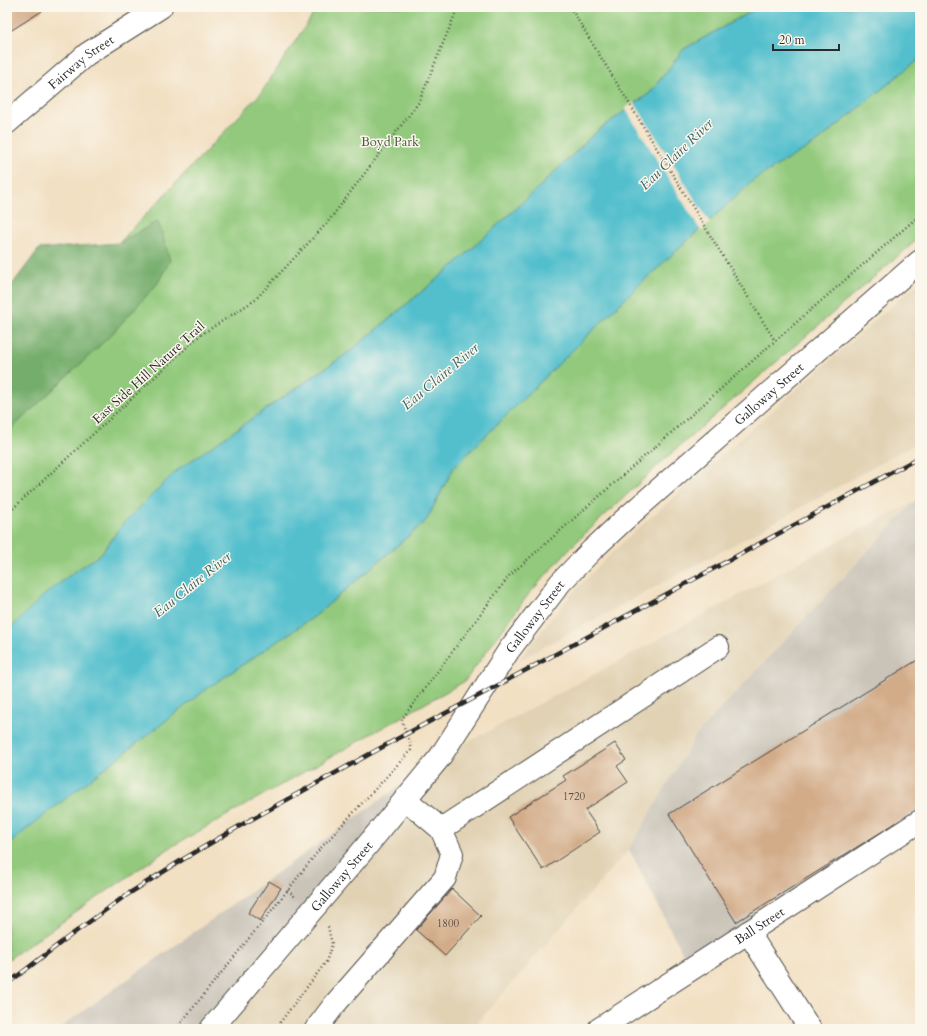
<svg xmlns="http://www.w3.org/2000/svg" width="927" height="1036" font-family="Cardo,serif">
  <rect width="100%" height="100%" fill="#fbf7ec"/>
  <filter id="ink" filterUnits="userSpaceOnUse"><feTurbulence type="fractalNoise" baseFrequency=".025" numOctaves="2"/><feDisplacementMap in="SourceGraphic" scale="8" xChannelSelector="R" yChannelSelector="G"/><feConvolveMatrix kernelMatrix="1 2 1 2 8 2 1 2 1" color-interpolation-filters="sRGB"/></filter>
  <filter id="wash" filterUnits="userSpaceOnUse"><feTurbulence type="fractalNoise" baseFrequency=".012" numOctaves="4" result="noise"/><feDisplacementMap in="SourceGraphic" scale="16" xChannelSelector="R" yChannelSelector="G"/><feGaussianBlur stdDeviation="0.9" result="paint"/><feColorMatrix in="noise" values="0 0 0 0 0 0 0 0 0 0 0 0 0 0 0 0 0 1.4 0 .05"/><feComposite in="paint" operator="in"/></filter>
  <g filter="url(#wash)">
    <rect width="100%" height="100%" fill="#f2e0c3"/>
    <path fill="#e1d2b4" d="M920,281V441L735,544L519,660L545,626L581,584L625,540Z
      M914,502L697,734L629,849L472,1029H211L440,757L567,689L868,525Z"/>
    <path fill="#c9c3b8" d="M920,498V821L748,932L684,956L629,849L697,734L914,502Z
      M440,757L211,1029H58Z"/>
    <path fill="#92c97c" stroke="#5e7a54" d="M318,7H764L757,8L684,49L650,93L596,132L536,190L454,265L349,352L270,406L123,524L101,554L7,632V381L119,243L261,93Z
      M920,58V237L666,458L570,548L528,595L465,681L171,847L7,960V846L33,824L208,688L315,616L426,521L454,467L640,284L755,179L817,142Z"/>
    <path fill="#75ad6c" stroke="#506c4c" d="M158,221L170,260L158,283L110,336L7,433V297L11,286L39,249L119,243Z"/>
    <path fill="#53bfcd" stroke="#3f757c" d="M764,7H920V58L817,142L755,179L640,284L454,467L426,521L315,616L208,688L33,824L7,846V632L43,596L74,572L101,554L123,524L176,471L349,352L454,265L536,190L596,132L650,93L684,49L757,8Z"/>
    <path fill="#f2e0c3" d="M634,102L710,223L701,231L625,108Z"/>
    <g id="blocks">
      <path fill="#d2ab88" d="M7,7H40L42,11L7,33Z
        M919,659L920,661V808L736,922L669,814Z
        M615,743L626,760L617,766L628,782L585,810L600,832L543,870L508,817L566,780L563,776Z
        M269,881L281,888L260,921L248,913Z
        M452,889L481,916L445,956L416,930Z"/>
    </g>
  </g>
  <g filter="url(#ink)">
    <use href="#blocks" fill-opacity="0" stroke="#494642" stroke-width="1"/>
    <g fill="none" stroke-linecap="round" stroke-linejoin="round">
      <g stroke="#494642" stroke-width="24">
        <g id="minor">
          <path id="s1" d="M7,123L87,54L161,7"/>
          <path d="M441,829L718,647"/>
          <path d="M748,932L810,1029"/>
          <path id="s2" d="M211,1029L365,848L440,757L509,650L560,583L592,550L624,520L920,261"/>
          <path d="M316,1029L335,1004L445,878L452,854L441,829L405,799"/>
          <path id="s3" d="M599,1029L920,821"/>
        </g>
      </g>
      <path stroke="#494642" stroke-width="2.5" stroke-dasharray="1 3" stroke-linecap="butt" d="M570,7L775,341
        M7,514L199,336L255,300L327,223L419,102L458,7
        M288,890L295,897
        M176,1029L288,890L319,850L411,750C412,739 403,730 402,719L509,576L775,341L920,215
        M275,1029L326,962L332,944L328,927L327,926"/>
      <use href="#minor" stroke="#fff" stroke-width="22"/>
      <g stroke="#2b2b2b" stroke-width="4.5">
        <path id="rail" d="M7,984L67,938L125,896L182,860L243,824L406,734L480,695L920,457"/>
      </g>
      <use href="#rail" stroke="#fbf7ec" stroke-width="3" stroke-dasharray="9" stroke-linecap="butt"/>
    </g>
  </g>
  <g text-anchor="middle" stroke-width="3" stroke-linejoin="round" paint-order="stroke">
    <g font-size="11" fill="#554b42">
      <text x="574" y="800">1720</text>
      <text x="448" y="927">1800</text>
    </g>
    <g font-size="13" fill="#2b2b2b" stroke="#fbf7ec">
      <text dy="5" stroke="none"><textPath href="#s1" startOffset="96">Fairway Street</textPath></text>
      <text transform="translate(148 372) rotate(-42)" y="5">East Side Hill Nature Trail</text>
      <text dy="5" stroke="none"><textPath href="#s2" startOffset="849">Galloway Street</textPath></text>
      <text dy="5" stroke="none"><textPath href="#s2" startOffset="525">Galloway Street</textPath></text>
      <text dy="5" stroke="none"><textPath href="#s2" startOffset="201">Galloway Street</textPath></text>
      <text dy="5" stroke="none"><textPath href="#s3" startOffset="191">Ball Street</textPath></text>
    </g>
    <g font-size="13" fill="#4a5a43" stroke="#fbf7ec">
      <text x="390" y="146">Boyd Park</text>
    </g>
    <g font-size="14" font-style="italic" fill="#395f64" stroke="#fbf7ec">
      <text transform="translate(676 154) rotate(-44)" y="5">Eau Claire River</text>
      <text transform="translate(440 376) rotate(-40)" y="5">Eau Claire River</text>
      <text transform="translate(192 584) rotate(-39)" y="5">Eau Claire River</text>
    </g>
  </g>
  <rect width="927" height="1036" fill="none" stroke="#fbf7ec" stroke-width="24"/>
  <path d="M773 44v6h66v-6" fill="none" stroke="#2b2b2b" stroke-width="2"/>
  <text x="779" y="44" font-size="12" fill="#2b2b2b" stroke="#fbf7ec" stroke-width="3" paint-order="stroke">20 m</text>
</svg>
